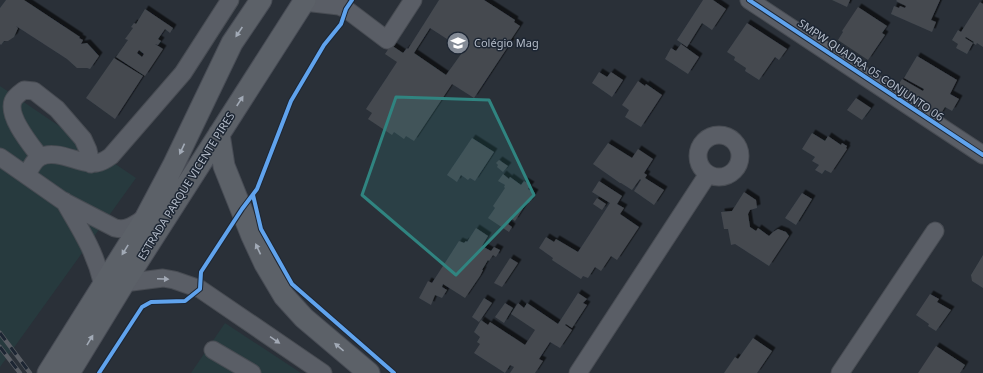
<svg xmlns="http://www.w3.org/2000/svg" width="983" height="373" font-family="'Noto Sans',sans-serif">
  <defs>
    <filter id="shadow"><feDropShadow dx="3.5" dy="-3.5" stdDeviation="0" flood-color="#0009"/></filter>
  </defs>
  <rect width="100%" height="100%" fill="#2a3038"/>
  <path fill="#273a3e" d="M0,86L136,178L0,367Z
    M225,323L301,373H191Z"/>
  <path fill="#444950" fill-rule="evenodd" filter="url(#shadow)" d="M6,0H24L80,37L79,38L83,40L81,44L87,43L99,56L90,69L87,68H77L67,59L16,26L18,28L14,37L8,41H4L1,45L0,44V8Z
    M439,0H484L515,20L514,22L520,26L510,41L511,42L474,98L452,84L414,141L406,136L404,139L394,132L392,135L368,119L372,113L366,109L397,62L385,54L391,45L403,53L407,48L408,49ZM430,28L464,50L446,75L414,53Z
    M703,0H713L726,9L712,30L702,23L687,47L677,40Z
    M832,0H850L847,7Z
    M897,0H940L931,20L936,22L932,32L891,14L894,6L899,8L900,6L905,8L906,6L896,1Z
    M980,2L983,4V47L977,43L976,45L973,43L967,54L956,48L958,44L952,40L958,30L961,32ZM966,37L974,42L973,43L965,38Z
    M858,7L887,26L882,33L885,35L868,60L838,40L843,32L842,31Z
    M145,9L173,28L170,33L165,29L158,39L161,41L158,45L155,44L163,49L145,76L116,57L128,40L125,39L133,28L131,27L134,23L136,24ZM139,50L144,54L142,57L137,53Z
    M747,23L787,49L779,60L775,57L759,80L745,71L746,68L734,60L735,57L727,52Z
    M681,44L699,57L688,74L665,59L671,48L676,51Z
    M917,56L957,80L950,94L959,99L952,111L945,107L940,115L895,90L902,79L923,91L924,89L904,78Z
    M114,58L143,76L115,119L86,98Z
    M599,72L607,77L611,72L623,80L612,97L592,83Z
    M638,81L645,86L646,84L662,95L641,127L625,117L629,110L622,105Z
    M856,98L871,108L862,120L847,110Z
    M812,133L825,141L828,136L841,145L842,143L847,146L846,148L847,149L831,173L825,170L822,174L815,170L819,165L812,161L815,157L802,149Z
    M472,138L494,152L475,181L470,178L468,180L461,175L457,182L447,175Z
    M608,143L632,158L638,149L653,159L644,173L647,175L645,178L664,190L654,205L634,191L641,180L640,179L632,190L621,183H620L593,164Z
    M499,160L508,166L503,172L497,167L498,165L496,163Z
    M503,174L509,179L510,177L521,185L524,181L531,185L528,189L535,193L529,203L527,202L515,221L512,219L508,224L512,227L509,232L488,218L495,208L493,206L505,188L504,187L505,185L498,181Z
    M599,181L622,196L617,204L624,208L620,214L639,227L617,260L611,256L601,271L595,267L588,278L583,276L581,279L552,260L553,258L539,248L546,237L554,242L556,239L578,252L610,203L592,192Z
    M744,192L756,200L757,208L750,210L748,214L750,227L756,231L758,228L769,236L773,232L778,229L786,232L789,236L769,266L735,244L731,245L728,229H724L721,212L732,211Z
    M802,193L812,199L796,225L785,218Z
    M597,198L606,204L602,210L593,204Z
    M476,228L488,236L482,246L491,251L494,247L500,250L496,257L493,255L489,261L488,260L482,270H483L480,276L465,298L443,284L442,287L447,290L442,298L435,295L431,305L419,298L428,281L432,283L459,241L464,243L466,241L467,242Z
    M983,255V288L972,281L971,275Z
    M510,258L518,263L502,287L494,283Z
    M578,293L587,299L583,303L587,305L572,328L566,324L565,325L572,330L560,348L550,342L539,359L543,361L535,373H510L514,367L510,365L505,373L474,353L480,344L477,342L480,337L474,332L481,320L488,325L490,322L525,345L535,330L511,314L518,303L524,308L527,303L558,324Z
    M930,294L939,299L937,302L951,310L936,331L928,326L929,324L916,315Z
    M484,298L492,303L479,322L472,317Z
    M505,303L513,308L504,323L495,317Z
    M753,338L772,351L757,373H724L735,357L738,359Z
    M936,346L965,365L960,373H918Z"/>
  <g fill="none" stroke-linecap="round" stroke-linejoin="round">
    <g stroke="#484c53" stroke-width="19">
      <path id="minor" d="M749,0L983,155
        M304,2L339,6L346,9L387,40L413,0
        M698 156a21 21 0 1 1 42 0a21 21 0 1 1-42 0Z
        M0,157L63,201L115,228C128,231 135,224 146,217
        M40,157C31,145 7,117 13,101C15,96 20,93 24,90L34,91L57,109L83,139L88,150L91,164
        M27,175C30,169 33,161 40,157C57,148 82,166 97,163C103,162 107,159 111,156L183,73L230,0
        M64,201C81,230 95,251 103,285
        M124,283L163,278L174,280L200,289L323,373
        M213,350L252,373
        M578,373L708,174
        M840,373L935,231"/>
    </g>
    <g stroke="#484c55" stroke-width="23">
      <path id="major" d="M219,134L224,166L252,236L265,264L284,296L304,318L369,373
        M48,373L146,217L173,166L232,43L261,0
        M69,373L124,283L305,0"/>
    </g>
    <use href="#minor" stroke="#5a5e66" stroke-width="17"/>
    <use href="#major" stroke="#5c6168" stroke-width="21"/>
    <g stroke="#595d64" stroke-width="4.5">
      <path id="rail" d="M0,333L30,373
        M0,347L20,373"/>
    </g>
    <use href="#rail" stroke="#1d2633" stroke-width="3" stroke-dasharray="9" stroke-linecap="butt"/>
    <g stroke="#1d2633" stroke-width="6">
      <path id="cycleway" d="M749,0L983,155
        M253,195L261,229L292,284L394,373
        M99,373L142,307L151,302L185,301L200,289L201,272L242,209L257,189L291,101L324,45L341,24L346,9L352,0"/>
    </g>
    <use href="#cycleway" stroke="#60a3ed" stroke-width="4"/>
  </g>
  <defs><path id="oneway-solid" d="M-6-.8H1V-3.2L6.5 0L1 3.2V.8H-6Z"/></defs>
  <g fill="#a2aab6">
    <use href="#oneway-solid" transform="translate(239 32) rotate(124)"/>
    <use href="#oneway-solid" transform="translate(240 101) rotate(-57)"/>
    <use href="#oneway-solid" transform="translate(182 149) rotate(115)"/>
    <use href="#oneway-solid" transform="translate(258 249) rotate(-115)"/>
    <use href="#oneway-solid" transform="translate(125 250) rotate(122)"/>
    <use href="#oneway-solid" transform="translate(90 340) rotate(-59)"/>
    <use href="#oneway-solid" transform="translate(339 347) rotate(-140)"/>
  </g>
  <g fill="#a2a9b5">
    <use href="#oneway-solid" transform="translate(163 279) rotate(2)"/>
    <use href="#oneway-solid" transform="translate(275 340) rotate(34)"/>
  </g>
  <path fill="#308480" fill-opacity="0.2" stroke="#308480" stroke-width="3" stroke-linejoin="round" d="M396,97L489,100L534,195L456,275L362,195Z"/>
  <defs>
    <g id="school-disc" transform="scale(1.15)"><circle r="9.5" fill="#848b96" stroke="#1d2633"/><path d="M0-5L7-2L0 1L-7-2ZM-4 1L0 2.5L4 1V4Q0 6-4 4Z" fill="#fff"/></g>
  </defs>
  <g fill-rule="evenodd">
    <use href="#school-disc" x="458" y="43"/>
  </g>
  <g text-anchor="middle" stroke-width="3" stroke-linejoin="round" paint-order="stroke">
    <g font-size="11" fill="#b4bcc9" stroke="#1d2633" text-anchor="start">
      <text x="474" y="47">Colégio Mag</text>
    </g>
    <g font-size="11" fill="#b4bcc9" stroke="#1d2633">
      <text transform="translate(871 70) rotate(34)" y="4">SMPW QUADRA 05 CONJUNTO 06</text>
      <text transform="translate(186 186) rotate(-58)" y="4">ESTRADA PARQUE VICENTE PIRES</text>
    </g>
  </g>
</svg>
